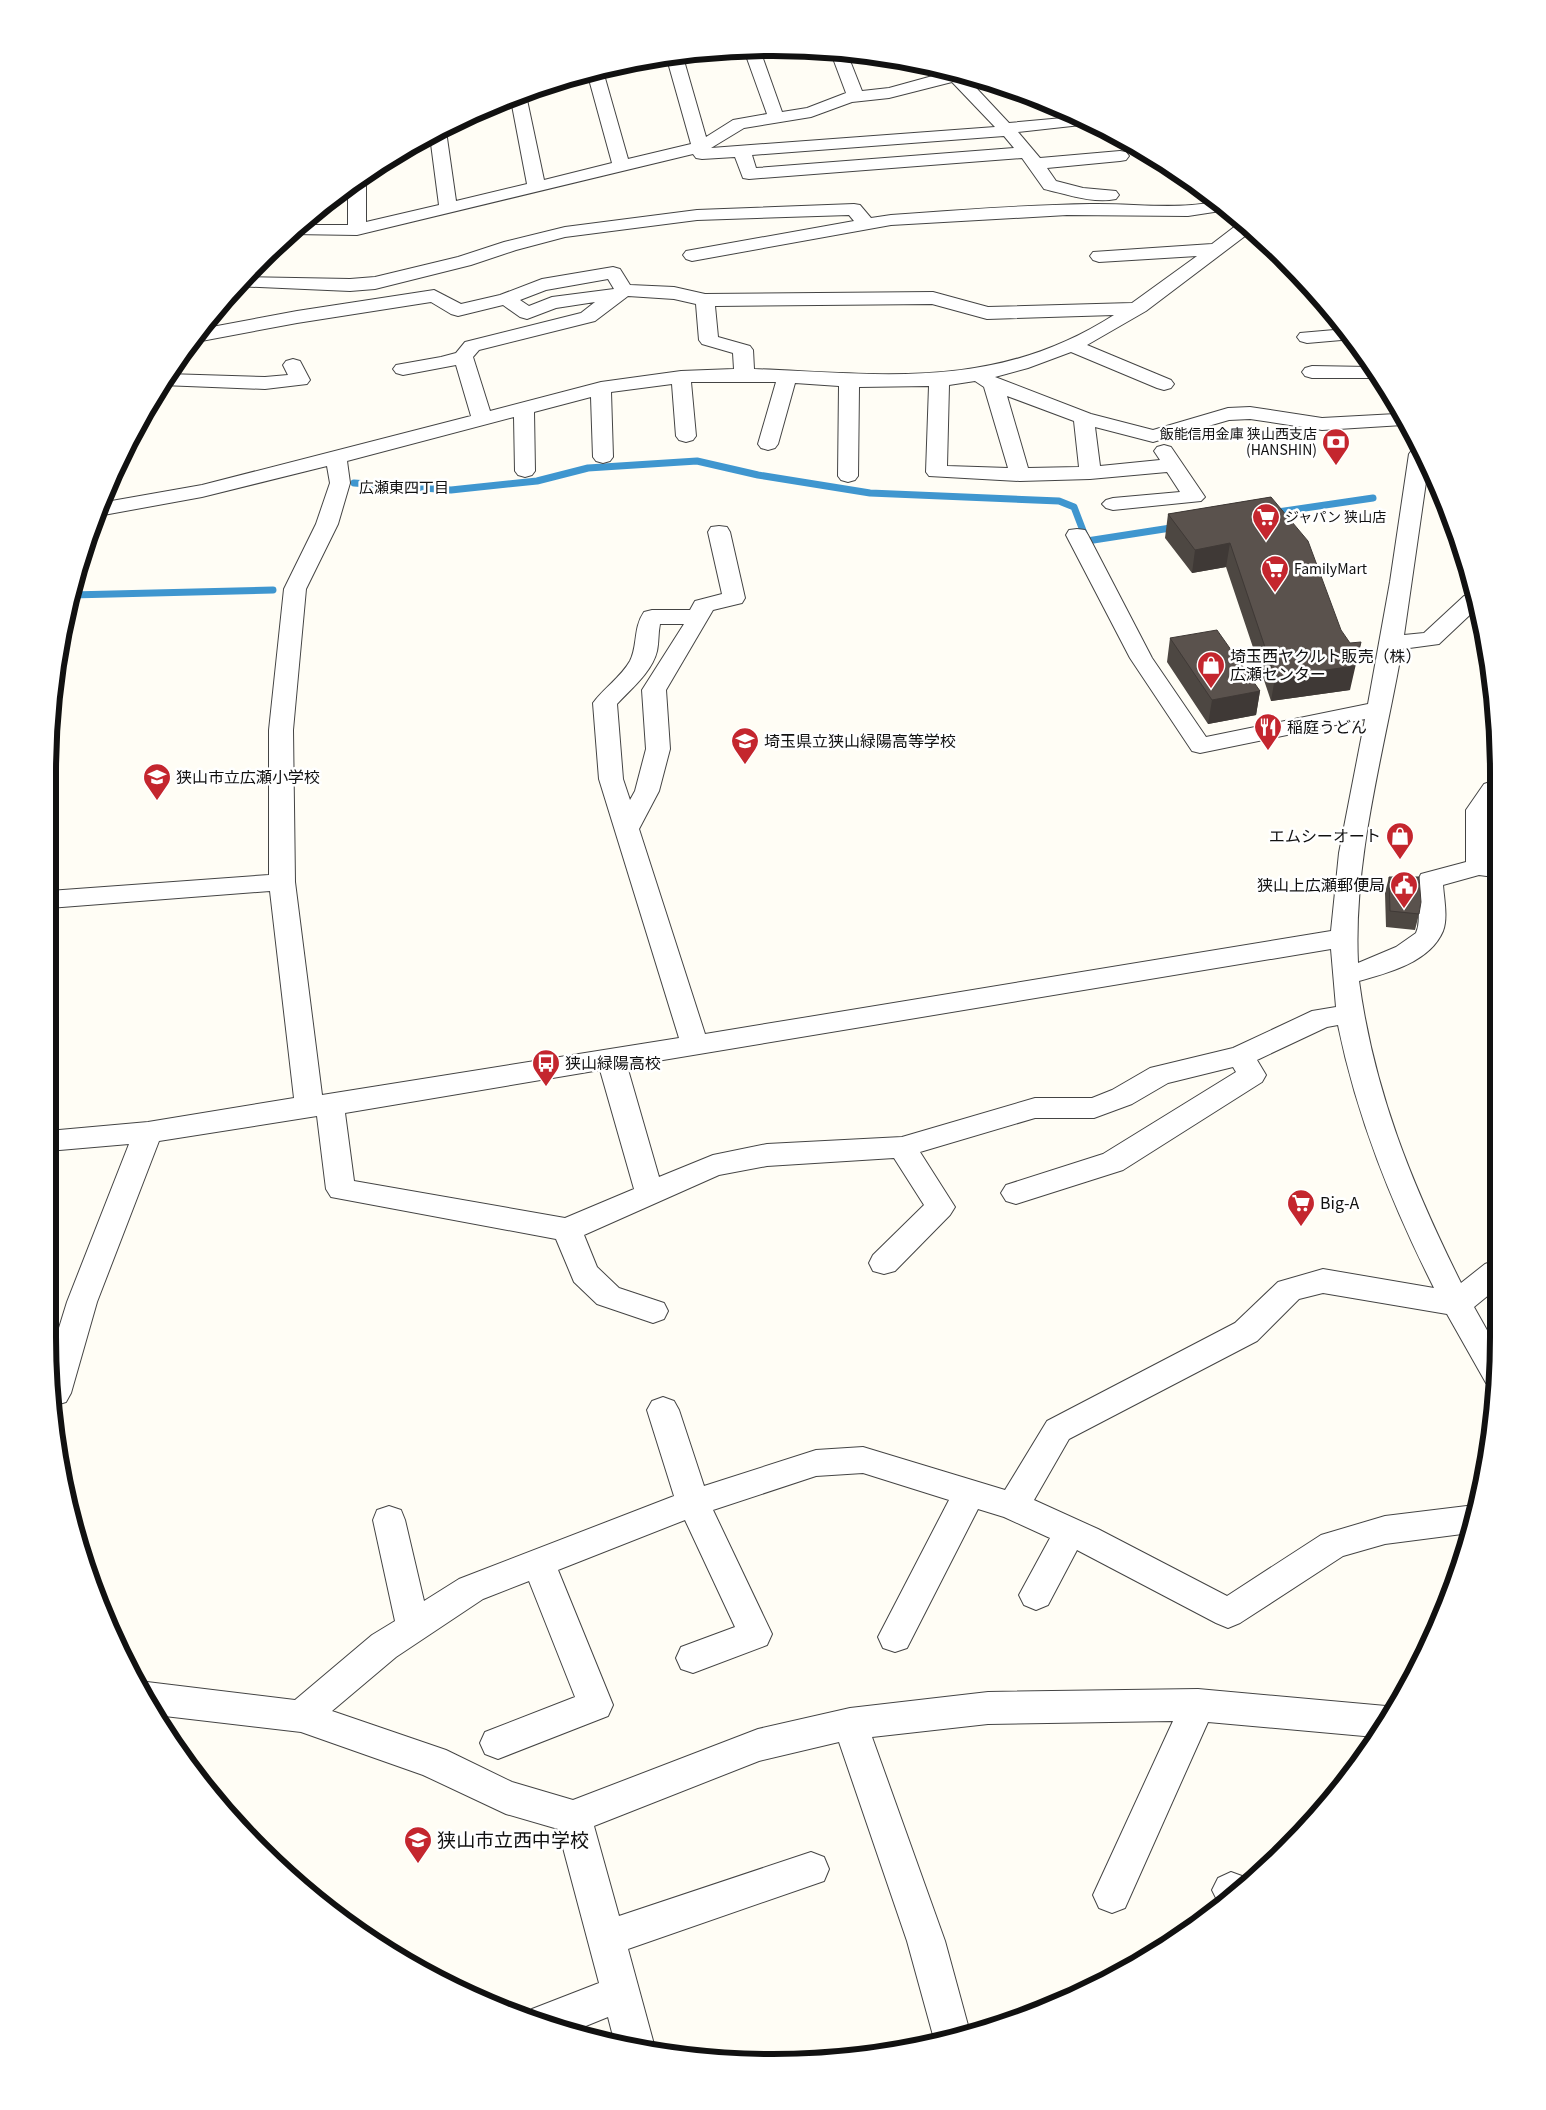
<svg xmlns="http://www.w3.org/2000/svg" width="1546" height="2110" font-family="Georgia,'Noto Sans JP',serif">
  <rect width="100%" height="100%" fill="#fffdf5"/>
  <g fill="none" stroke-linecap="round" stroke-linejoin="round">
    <path stroke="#3f96cf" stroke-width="7" d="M354,483L451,490L537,481L588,468L697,461L758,475L870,493L1059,501L1074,507L1087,541L1177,527
      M1271,513L1373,498
      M71,595L273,590"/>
    <g stroke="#444" stroke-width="2">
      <path id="minor" d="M744,50H760L782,112L807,108L846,93L831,53H847L862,91L889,88L947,72L965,76L1009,123L1074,117L1090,124L1018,132L1040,158L1120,151L1126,152L1129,156L1126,160L1120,161L1047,168L1056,181L1083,188L1116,191L1119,195L1116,199C1093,204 1066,194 1044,189L1022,158L749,179L743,178L735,157L702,159L696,158L693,154L357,235L292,234L302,225H348V187L362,178L366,182V222L439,205L430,136L444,127L446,131L456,201L527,184L511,100L526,95L544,180L612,163L587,72L602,69L603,71L628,159L691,144L667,59L683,57L706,137L733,120L767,114ZM952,82L995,127L711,148L744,128L811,117L852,102L889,98ZM1004,136L1014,148L756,168L752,155Z
        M1215,202L1227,210L1188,216L1067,215L891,225L692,261L686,259L683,255L686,251L854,221L849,215L697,220L565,237L516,250L471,265L375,289L350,291L236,286L247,277L350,279L375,277L458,257L504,242L565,227L697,210L854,204L860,205L871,218L891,215C957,210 1023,205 1090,204C1132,203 1173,210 1215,202Z
        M1242,221L1253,230L1146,311L1087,345L1171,380L1174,384L1171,388L1164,390L1157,388L1071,352L1028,368L995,377L1091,414L1153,430L1228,408L1250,407L1322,418L1396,414L1403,425L1322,430L1250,419L1229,420L1153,442L1095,427L1100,466L1160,460L1154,451L1157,447L1164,445L1171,447L1205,497L1201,501L1113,510L1106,508L1102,504L1106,500L1113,498L1180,492L1167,472L1090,479L1020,481L929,476L926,472L929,386L859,387L858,476L855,480L848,482L841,480L838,476L839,386L795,383L778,444L775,448L768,450L761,448L758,444L776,382H691L696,436L693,440L686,442L679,440L676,436L672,384L611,392L613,457L610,461L603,463L596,461L593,457L591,397L534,412L535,471L532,475L525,477L518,475L515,471L514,417L347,461L350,483L338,524L306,589L293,730L295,882L322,1095L679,1038L599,779L593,703C604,688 621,677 630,661C638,645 633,628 644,612L652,610H690L695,601L722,594L708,532L711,527L719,526L727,527L730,532L745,598L742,603L713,610L666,690L670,749L659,791L639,829L705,1034L1331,931L1339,853L1365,719L1200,753L1192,751L1130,658L1066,535L1069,530L1077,529L1085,530L1088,535L1152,658L1206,737L1368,704L1390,582L1409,454L1412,450L1416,449L1428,468L1404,635L1424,633L1464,596L1470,595L1474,611L1439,644L1402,649C1384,752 1353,858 1358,963L1396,947L1416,933C1424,915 1411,891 1421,874L1466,862V810L1484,784L1493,781V807L1490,810L1494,877L1479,875L1443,885C1444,899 1448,918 1443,931C1430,962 1388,973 1359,981C1374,1092 1412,1184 1461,1283L1485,1264L1496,1260V1289L1474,1307L1497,1348V1386L1486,1383L1447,1314L1323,1293L1299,1299L1257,1341L1069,1439L1034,1500L1098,1529L1227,1596L1321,1535L1385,1516L1475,1505L1477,1506L1470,1533L1385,1544L1343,1556L1240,1623L1228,1628L1216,1623L1077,1550L1048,1605L1036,1610L1024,1605L1019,1595L1050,1538L1004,1517L978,1509L907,1648L895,1652L883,1648L878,1637L949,1500L863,1473L816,1476L713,1510L772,1634L767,1645L693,1673L681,1669L676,1658L681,1647L735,1627L685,1520L558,1570L613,1705L608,1716L498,1759L485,1754L480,1743L485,1732L575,1697L529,1581L483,1599L396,1657L332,1711L446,1750L512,1782L573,1800L758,1729L850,1708L988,1692L1198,1689L1386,1706L1394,1709L1375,1737L1208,1722L1125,1908L1112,1913L1099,1908L1093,1895L1173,1721L988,1724L872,1737L945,1941L969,2029L934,2039L907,1941L839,1742L759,1761L594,1826L619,1916L811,1852L824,1857L829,1869L824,1881L628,1949L655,2048L654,2051L615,2044L608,2017L571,2032L529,2017L532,2009L599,1983L558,1829L506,1814L423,1775L301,1732L156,1715L140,1685L147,1682L295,1700L372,1635L395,1621L373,1520L377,1510L389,1506L401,1510L405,1520L424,1601L459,1579L674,1496L647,1410L652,1401L663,1397L674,1401L679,1410L704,1486L816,1450L863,1447L1005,1490L1047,1421L1235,1323L1278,1282L1323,1269L1434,1288C1392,1204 1357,1118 1338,1025L1327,1027L1257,1060L1266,1075L1262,1082L1123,1170L1016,1204L1006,1201L1001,1193L1006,1185L1103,1154L1236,1072L1233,1067L1168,1083L1132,1104L1094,1118H1035L920,1152L955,1207L950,1215L895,1271L884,1274L873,1271L869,1263L873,1255L924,1205L894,1158L767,1166L719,1175L584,1235L597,1267L619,1288L664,1303L668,1311L664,1319L653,1323L597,1304L574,1282L556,1239L331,1197L326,1189L317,1116L159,1141L97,1302L71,1393L66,1402L56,1405L50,1357L67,1302L129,1144L48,1151V1131L148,1122L294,1098L270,891L49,908V891L269,875V730L284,589L316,524L330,483L327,466L202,497L98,516H96L100,503L202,485L471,416L456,365L403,375L396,373L393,369L396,365L441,357L456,353L465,342L581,313L595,302L556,308L527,319L520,317L503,305L458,316L451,314L431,302L297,323L196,342L192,341L201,329L297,311L434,290L461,304L500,295L542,279L613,267L620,269L630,285L674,287L705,294L933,292L988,307L1132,303L1197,256L1099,262L1093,260L1090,256L1093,252L1212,244ZM608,279L614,289L552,297L529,306L520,300L546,290ZM628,296L674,299L696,304L699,340L702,344L733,353L734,369L681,371L601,382L490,411L473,357L479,350L595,321ZM932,304L987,319L1114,315C995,391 885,374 754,369L753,350L750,346L718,337L715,306ZM975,381L984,387L1008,468L947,466L949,385ZM1007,396L1074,421L1079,467L1028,468ZM660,624H684L642,690L646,749L635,791L630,800L623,779L617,704C631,689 652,672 657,651C659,642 658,633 660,624ZM1331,949L1336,1007L1312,1011L1233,1048L1150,1068L1112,1090L1092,1098H1035L902,1137L767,1144L713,1155L659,1177L627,1066ZM600,1070L634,1189L565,1218L354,1181L345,1113Z
        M1346,329L1353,339L1307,343L1300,341L1297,337L1300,333Z
        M293,359L300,361L310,380L307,384L265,389L162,385L167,374L265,377L288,375L283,365L286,361Z
        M1312,366L1369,367L1376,378H1312L1305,376L1302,372L1305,368Z
        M1231,1872L1250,1879L1223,1905L1218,1902L1212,1890L1218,1878Z"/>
    </g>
    <use href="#minor" fill="#fff" fill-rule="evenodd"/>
  </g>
  <path fill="#4d4742" d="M1271,497L1350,690L1271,701L1226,567L1192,573L1165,538L1168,514Z
    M1170,638L1260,691L1256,715L1208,724L1167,662Z
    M1389,877L1419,914L1415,930L1386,927L1385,893Z"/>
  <path fill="#3f3936" d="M1230,543L1226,567L1192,573L1195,550Z
    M1361,642L1350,690L1271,701L1275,677Z
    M1260,691L1256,715L1208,724L1212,700Z"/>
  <path fill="#5a524d" stroke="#3f3936" d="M1271,497L1308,541L1341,630L1350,643L1361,642L1355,666L1275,677L1230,543L1195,550L1168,514Z
    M1217,630L1260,691L1212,700L1170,638Z
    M1389,877H1419L1421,902L1419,914L1390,911Z"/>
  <defs>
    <g id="bank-pin" transform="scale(1.4375)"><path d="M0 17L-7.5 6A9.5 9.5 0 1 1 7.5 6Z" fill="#c4262e" stroke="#fff"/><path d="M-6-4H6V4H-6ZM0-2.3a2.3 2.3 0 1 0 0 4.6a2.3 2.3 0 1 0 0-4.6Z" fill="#fff"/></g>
    <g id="supermarket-pin" transform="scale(1.4375)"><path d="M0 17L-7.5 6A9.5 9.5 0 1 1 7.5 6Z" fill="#c4262e" stroke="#fff"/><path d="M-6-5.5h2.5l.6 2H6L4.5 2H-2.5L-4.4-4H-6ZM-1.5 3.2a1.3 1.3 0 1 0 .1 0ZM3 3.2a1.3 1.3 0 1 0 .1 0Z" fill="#fff"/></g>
    <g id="shop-pin" transform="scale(1.4375)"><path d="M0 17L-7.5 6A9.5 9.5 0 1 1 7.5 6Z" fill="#c4262e" stroke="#fff"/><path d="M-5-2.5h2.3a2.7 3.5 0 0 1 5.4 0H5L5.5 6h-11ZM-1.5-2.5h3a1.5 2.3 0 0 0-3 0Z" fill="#fff"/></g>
    <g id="restaurant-pin" transform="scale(1.4375)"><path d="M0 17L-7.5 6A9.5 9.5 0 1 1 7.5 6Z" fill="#c4262e" stroke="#fff"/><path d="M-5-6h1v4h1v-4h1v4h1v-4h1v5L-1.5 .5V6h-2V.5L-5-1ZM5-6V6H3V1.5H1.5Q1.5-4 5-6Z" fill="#fff"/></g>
    <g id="school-pin" transform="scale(1.4375)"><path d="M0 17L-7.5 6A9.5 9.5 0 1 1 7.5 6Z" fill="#c4262e" stroke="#fff"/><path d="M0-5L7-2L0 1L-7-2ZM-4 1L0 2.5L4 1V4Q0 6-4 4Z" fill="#fff"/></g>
    <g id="civic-pin" transform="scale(1.4375)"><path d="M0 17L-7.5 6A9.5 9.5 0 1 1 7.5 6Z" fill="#c4262e" stroke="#fff"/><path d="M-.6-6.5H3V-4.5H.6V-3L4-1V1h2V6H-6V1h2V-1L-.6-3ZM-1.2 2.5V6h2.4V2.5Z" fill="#fff"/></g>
    <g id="bus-pin" transform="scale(1.4375)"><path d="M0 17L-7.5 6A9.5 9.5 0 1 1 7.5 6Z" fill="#c4262e" stroke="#fff"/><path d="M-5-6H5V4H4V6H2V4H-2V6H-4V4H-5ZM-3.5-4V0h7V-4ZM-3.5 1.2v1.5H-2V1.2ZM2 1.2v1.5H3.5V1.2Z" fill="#fff"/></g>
  </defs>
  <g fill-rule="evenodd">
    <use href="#bank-pin" x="1336" y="442"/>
    <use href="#supermarket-pin" x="1266" y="517"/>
    <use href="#supermarket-pin" x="1275" y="569"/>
    <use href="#shop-pin" x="1211" y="665"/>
    <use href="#restaurant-pin" x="1268" y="727"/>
    <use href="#school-pin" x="745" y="741"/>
    <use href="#school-pin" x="157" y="777"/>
    <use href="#shop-pin" x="1400" y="836"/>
    <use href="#civic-pin" x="1404" y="885"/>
    <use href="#bus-pin" x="546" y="1063"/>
    <use href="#supermarket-pin" x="1301" y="1203"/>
    <use href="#school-pin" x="418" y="1840"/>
  </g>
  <g text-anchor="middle" stroke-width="5" stroke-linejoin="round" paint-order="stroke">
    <g font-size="14" fill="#111" stroke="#fff" text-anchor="start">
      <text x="1317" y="439" text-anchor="end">飯能信用金庫 狭山西支店<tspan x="1317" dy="16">(HANSHIN)</tspan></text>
      <text x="1285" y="522">ジャパン 狭山店</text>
      <text x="1294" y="574">FamilyMart</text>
    </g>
    <g font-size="15" fill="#111" stroke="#fff">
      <text x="404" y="493">広瀬東四丁目</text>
    </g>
    <g font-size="16" fill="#111" stroke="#fff" text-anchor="start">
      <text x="1230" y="662">埼玉西ヤクルト販売（株）<tspan x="1230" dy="18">広瀬センター</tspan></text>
      <text x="1287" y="733">稲庭うどん</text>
      <text x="764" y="747">埼玉県立狭山緑陽高等学校</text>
      <text x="176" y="783">狭山市立広瀬小学校</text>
      <text x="1381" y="842" text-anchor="end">エムシーオート</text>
      <text x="1385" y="891" text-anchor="end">狭山上広瀬郵便局</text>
      <text x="565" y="1069">狭山緑陽高校</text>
      <text x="1320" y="1209">Big-A</text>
    </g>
    <g font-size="19" fill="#111" stroke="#fff" text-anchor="start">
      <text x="437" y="1847">狭山市立西中学校</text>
    </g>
  </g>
  <path d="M0 0H1546V2110H0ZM773 56H773A717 717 0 0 1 1490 773V1337A717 717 0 0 1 773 2054H773A717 717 0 0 1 56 1337V773A717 717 0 0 1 773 56Z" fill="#fff" fill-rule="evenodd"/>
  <path fill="none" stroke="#111" stroke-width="6" d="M773 56H773A717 717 0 0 1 1490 773V1337A717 717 0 0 1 773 2054H773A717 717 0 0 1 56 1337V773A717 717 0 0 1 773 56Z"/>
</svg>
